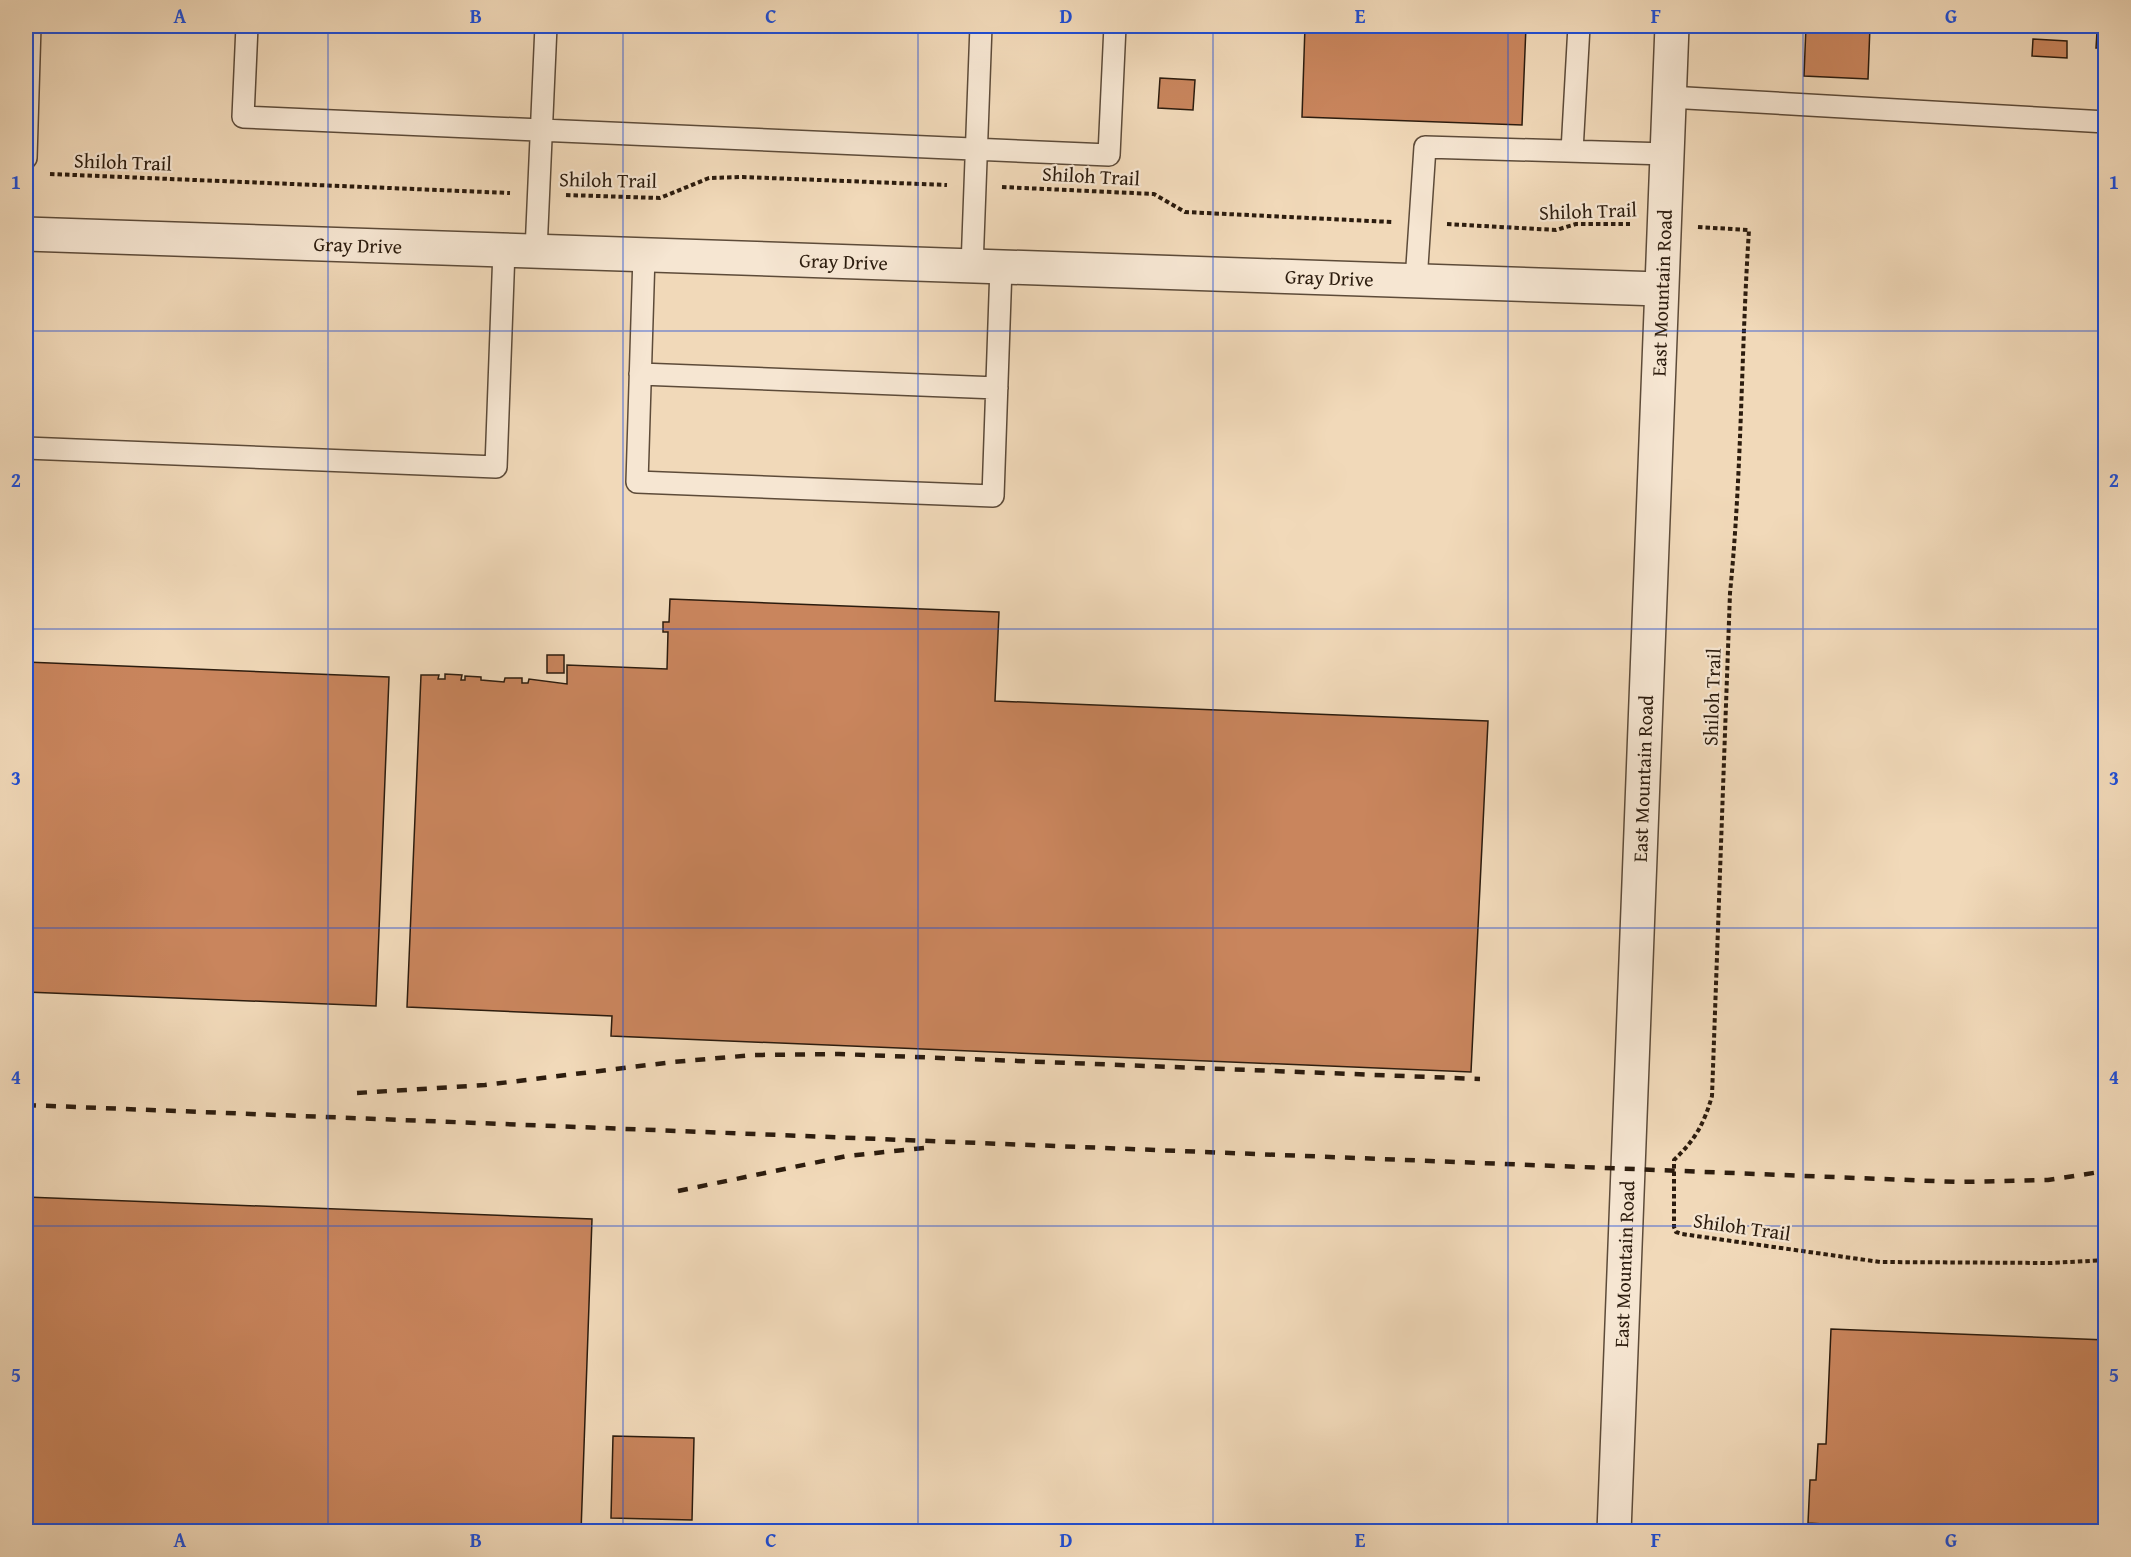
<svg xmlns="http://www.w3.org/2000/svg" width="2131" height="1557" font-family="'Gentium Book Plus',serif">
  <rect width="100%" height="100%" fill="#f1d9b9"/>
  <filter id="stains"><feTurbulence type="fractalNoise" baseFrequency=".00333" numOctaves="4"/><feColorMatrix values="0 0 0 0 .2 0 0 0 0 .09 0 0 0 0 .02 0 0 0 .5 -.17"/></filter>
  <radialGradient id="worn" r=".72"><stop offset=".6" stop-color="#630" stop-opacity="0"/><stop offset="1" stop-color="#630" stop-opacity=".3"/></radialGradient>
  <path fill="#c9855d" stroke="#2c1c0e" stroke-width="1.5" d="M1305,26H1526L1522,125L1302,117Z
    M1806,26H1870L1868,79L1804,76Z
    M1954,26H2106V48H2096L2097,32Z
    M2033,39L2067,41V58L2032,56Z
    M1160,78L1195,80L1193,110L1158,108Z
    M670,599L999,612L995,701L1488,721L1471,1072L611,1036L612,1016L407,1007L421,675H439L438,679H445V674L462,675L461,680H465V676L481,677V680L504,682L505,678H522V683H528L529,679L567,684V665L667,669L668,632H663V622H669Z
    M547,655H564V673H547Z
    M26,662L389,677L376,1006L26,992Z
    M26,1197L592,1219L581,1532H26Z
    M1831,1329L2106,1340V1532H1822L1823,1524L1808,1523L1810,1480H1816L1818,1444H1826Z
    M613,1436L694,1438L692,1520L611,1518Z"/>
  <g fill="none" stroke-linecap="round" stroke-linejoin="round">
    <g stroke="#5d4b39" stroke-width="24">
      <path id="service" d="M247,26L243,117L1109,155L1115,26
        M1669,97L2106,122
        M1572,151L1579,26
        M26,158L30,26
        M536,251L546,26
        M644,255L637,482L993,496L1001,267
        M972,267L981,26
        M1416,281L1425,147L1667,154
        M640,374L997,388
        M26,448L496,467L504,250"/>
    </g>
    <g stroke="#5d4b39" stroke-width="36">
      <g id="minor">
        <path id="s1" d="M26,234L1660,289"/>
      </g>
    </g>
    <g stroke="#5d4b39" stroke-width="36">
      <g id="tertiary">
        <path id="s2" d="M1614,1532L1672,26"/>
      </g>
    </g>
    <path stroke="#2c1c0e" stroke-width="4" stroke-dasharray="4.5 3" stroke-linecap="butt" d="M50,174L510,193
      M1002,187L1154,194L1185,212L1392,222
      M566,195L660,198L709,178L743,177L947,185
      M1447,224L1556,230L1576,224H1630
      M1698,227L1749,230C1741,351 1742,472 1730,593L1712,1096C1704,1124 1695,1140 1674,1160V1227L1676,1232L1682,1234L1880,1262L2051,1263L2106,1260"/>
    <use href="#service" stroke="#f6e6d2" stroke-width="21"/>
    <use href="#minor" stroke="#f6e6d2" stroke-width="33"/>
    <use href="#tertiary" stroke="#f6e6d2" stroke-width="33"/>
    <path stroke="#2c1c0e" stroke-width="4.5" stroke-dasharray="10 10" stroke-linecap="butt" d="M357,1093L485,1085L673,1062L754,1055L839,1054L1480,1079
      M26,1105L1958,1182L2048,1180L2106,1171
      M678,1191L847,1156L933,1147"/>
  </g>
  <path fill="none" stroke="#1d4ed8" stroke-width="1.5" stroke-opacity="0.55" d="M328,26V1532M623,26V1532M918,26V1532M1213,26V1532M1508,26V1532M1803,26V1532M26,331H2106M26,629H2106M26,928H2106M26,1226H2106"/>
  <g text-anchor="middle" stroke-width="4.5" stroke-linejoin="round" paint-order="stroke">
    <g font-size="20" fill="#2c1c0e" stroke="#f6e6d2">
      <text transform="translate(123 162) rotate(2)" y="7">Shiloh Trail</text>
      <text transform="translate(1091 176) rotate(3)" y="7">Shiloh Trail</text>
      <text transform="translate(608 180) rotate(1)" y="7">Shiloh Trail</text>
      <text transform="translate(1588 211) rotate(-2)" y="7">Shiloh Trail</text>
      <text dy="7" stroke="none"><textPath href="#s1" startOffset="332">Gray Drive</textPath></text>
      <text dy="7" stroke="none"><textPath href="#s1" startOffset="818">Gray Drive</textPath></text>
      <text dy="7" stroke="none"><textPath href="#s1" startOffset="1304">Gray Drive</textPath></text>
      <text dy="7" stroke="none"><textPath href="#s2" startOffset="1240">East Mountain Road</textPath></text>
      <text transform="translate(1712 697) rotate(-88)" y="7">Shiloh Trail</text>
      <text dy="7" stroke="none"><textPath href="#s2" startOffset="754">East Mountain Road</textPath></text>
      <text transform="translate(1742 1227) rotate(8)" y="7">Shiloh Trail</text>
      <text dy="7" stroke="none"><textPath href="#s2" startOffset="268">East Mountain Road</textPath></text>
    </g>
  </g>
  <rect width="2131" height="1557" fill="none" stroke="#f1d9b9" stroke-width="66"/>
  <rect x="33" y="33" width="2065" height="1491" fill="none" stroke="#1d4ed8" stroke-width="2"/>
  <g font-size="20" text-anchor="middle" font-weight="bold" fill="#1d4ed8">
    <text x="180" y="23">A</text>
    <text x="476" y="23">B</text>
    <text x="771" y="23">C</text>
    <text x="1066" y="23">D</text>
    <text x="1360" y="23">E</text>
    <text x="1656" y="23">F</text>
    <text x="1951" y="23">G</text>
    <text x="16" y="189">1</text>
    <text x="2114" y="189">1</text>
    <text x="16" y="487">2</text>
    <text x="2114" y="487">2</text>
    <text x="16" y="785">3</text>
    <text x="2114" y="785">3</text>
    <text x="16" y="1084">4</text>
    <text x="2114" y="1084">4</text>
    <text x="16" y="1382">5</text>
    <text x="2114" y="1382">5</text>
    <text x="180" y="1547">A</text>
    <text x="476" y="1547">B</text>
    <text x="771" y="1547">C</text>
    <text x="1066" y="1547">D</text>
    <text x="1360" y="1547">E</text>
    <text x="1656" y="1547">F</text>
    <text x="1951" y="1547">G</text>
  </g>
  <rect width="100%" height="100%" filter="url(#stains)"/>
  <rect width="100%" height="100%" fill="url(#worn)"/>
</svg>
